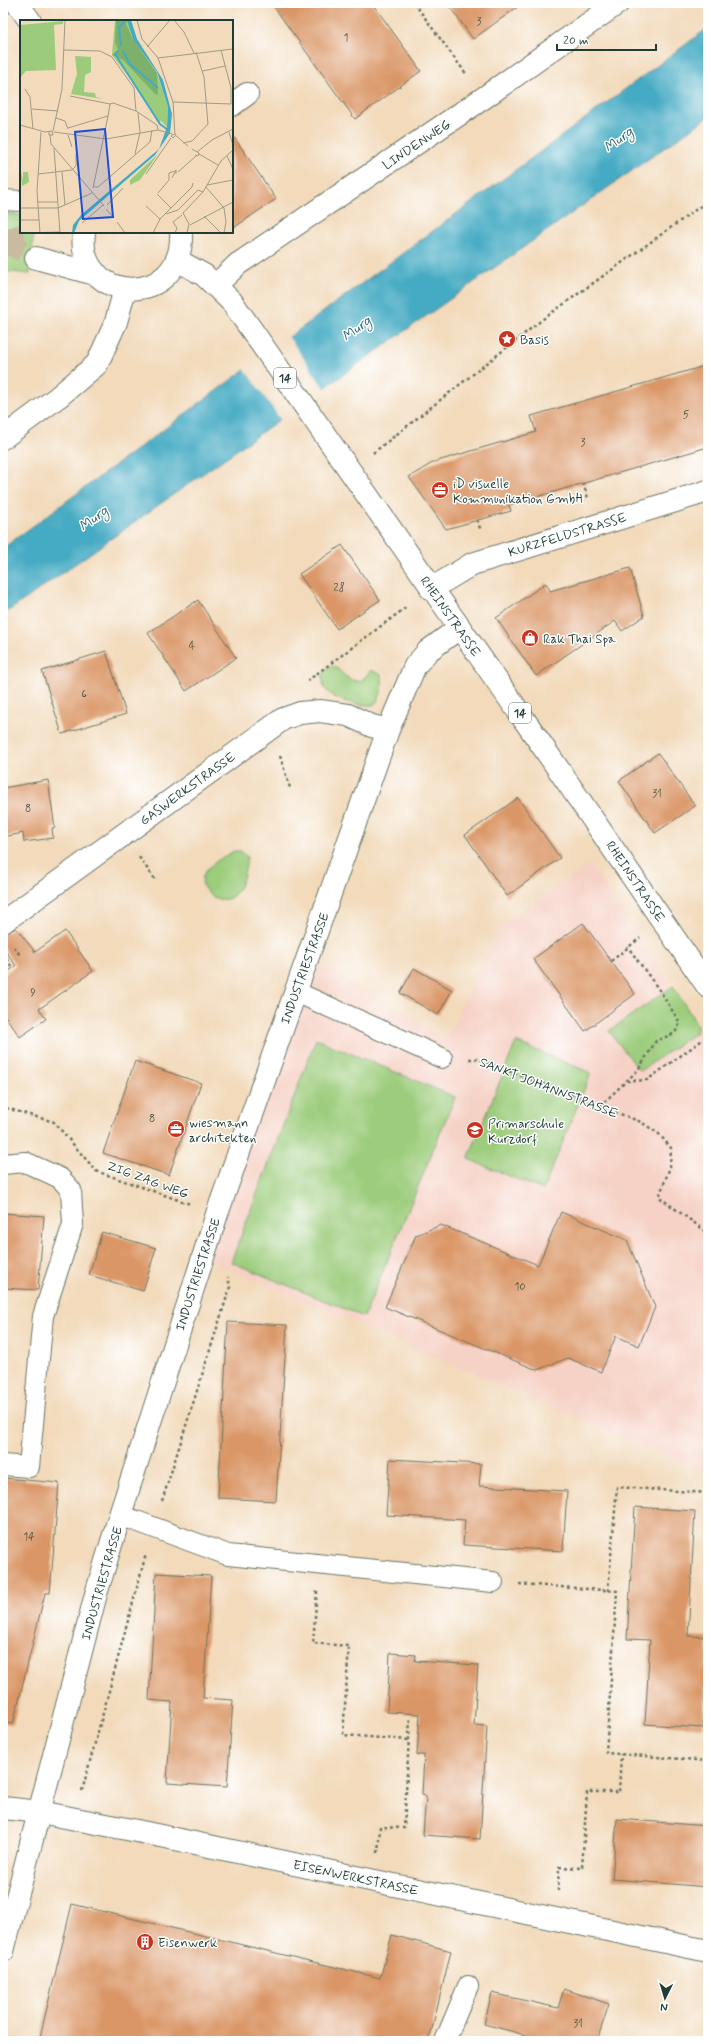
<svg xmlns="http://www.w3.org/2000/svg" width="711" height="2044" font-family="Mynerve,sans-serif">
  <rect width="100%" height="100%" fill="#fff"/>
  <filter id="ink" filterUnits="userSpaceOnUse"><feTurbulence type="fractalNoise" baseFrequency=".025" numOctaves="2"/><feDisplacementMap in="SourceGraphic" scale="8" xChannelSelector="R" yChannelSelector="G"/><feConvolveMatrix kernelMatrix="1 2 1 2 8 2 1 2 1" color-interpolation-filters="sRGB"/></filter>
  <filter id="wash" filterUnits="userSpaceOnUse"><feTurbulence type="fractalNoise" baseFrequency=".012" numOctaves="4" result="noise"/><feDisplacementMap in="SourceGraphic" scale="16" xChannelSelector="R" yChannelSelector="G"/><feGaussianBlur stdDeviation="0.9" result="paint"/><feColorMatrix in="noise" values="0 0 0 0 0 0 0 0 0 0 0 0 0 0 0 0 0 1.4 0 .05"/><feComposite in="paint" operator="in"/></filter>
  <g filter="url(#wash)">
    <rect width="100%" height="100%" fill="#f2dabb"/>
    <path fill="#f6d1c5" d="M590,864L708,1041V1474L202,1257L308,958L446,1039L500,926Z"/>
    <path fill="#9ccc7b" stroke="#5e8458" d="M3,213L21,215V232H34L30,274L3,271Z
      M334,666C344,673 347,682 361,681L371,670L382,675C383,687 382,696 374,705C358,706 318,700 323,676C324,671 329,667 334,666Z
      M234,851H241L247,857C246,868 242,892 230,898C217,904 198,890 203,876C207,865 225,856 234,851Z
      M673,986L697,1024V1032L640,1071L609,1031Z
      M316,1039L455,1097L364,1317L231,1262Z
      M516,1042L591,1073L543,1190L468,1159Z"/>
    <path fill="#44aac3" stroke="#32747c" d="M708,28V117L3,615V548Z"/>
    <path fill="#f2dabb" d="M288,336L325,389L281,420L244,368Z"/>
    <g id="blocks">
      <path fill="#da9666" d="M271,3H372L421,71L355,119Z
        M447,3H523L473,39Z
        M232,134L276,199L232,229Z
        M708,365V447L509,505L511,511L446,529L409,477L434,462L536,432L531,416Z
        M342,545L380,600L337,629L299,574Z
        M630,568L644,616L622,631L615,621L536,676L496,618L546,583L550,591Z
        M198,600L236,658L186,691L148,633Z
        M106,651L126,714L62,734L42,671Z
        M658,753L695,806L655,833L619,781Z
        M48,780L55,828H52L53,838L24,842L23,833L3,837V788Z
        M518,798L560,858L507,896L465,835Z
        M583,923L635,994L585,1031L533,959Z
        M16,928L35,952L65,931L93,971L39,1009L46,1019L20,1037L3,1013V975L16,966L3,947V934Z
        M414,968L452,990L438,1015L400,993Z
        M135,1061L201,1083L169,1175L103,1153Z
        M561,1212L627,1240L655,1307L639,1346L616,1336L601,1372L568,1358L537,1370L385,1307L416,1235L441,1225L538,1265Z
        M3,1213L44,1216L38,1290L3,1288Z
        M102,1232L156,1248L143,1291L89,1275Z
        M228,1322L287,1325L276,1501L218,1498Z
        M390,1459L481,1464L479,1486L567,1491L563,1551L463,1545L465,1520L386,1515Z
        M3,1478L59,1483L50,1593H45L13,1724L3,1723Z
        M635,1507L695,1511L688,1636L708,1637L703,1728L645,1724L650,1640L627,1639Z
        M156,1573L211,1576L203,1698L233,1700L227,1787L167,1783L172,1702L149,1700Z
        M390,1653L416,1655L415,1661L478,1665L474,1725L487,1726L480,1839L423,1835L426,1796L422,1795L424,1755H417L420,1714L387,1712Z
        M617,1819L708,1826V1887L612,1879Z
        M72,1904L380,1978L392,1935L451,1951L429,2041H39Z
        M564,1989L609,2004L597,2041H548L484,2024L492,1993L558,2008Z"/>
    </g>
  </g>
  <g filter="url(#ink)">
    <use href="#blocks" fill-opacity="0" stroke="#697463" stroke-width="1"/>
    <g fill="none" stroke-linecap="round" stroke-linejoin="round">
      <path stroke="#c8bba0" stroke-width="22" stroke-dasharray="22 11" stroke-linecap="butt" d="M3,241L36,258
        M3,241L32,232"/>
      <g stroke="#697463" stroke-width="22">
        <path id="service" d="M3,200L21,201
          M296,992L442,1058
          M3,1164L25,1162L60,1178L71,1190L73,1224L43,1316L29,1467L3,1465
          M120,1515L228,1555L493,1582
          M445,2041L468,1986"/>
      </g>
      <g stroke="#697463" stroke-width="24">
        <path id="minor" d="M232,105L247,94
          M216,285L238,264L485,97L618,3
          M3,438L58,397L97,364L116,322L125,289
          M431,589L472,564L708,491
          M3,922L283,719L300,713L320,711L348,715L372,726L388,730
          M3,1951L96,1594L120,1515L217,1214L388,730L415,666L428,651L459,628"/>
      </g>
      <g stroke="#697463" stroke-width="24">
        <path id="secondary" d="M17,3L30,21
          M3,1808L40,1812L137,1831L708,1951"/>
      </g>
      <g stroke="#697463" stroke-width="24">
        <path id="primary" d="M84,232C75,305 185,310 181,232
          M36,258L98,275
          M177,260L204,275L232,302L539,741L708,987"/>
      </g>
      <path stroke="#697463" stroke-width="2.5" stroke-dasharray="3 3" stroke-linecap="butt" d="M414,3L467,75
        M707,447L708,450
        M373,453L543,319L708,201
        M583,483L588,498
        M477,520L481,531
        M307,681L408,606
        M280,756L290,788
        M139,857L156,881
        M14,947L20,955
        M3,954L11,966L14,964
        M611,961L640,938
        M469,1059H478L641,1122L659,1134L671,1148L670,1167L659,1197L708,1233
        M627,1081L647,1080L708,1036
        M3,1103L6,1108L54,1122L96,1171L190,1204
        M600,1106L638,1070L656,1041L675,1033L680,1023L662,994L628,947
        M162,1501L230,1287L228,1277
        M519,1584L617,1591L606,1753L708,1761
        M317,1591L313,1643L349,1646L343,1735L409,1740
        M608,1591L617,1487L708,1493
        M82,1791L146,1554
        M378,1853L380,1827L404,1828L410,1719
        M558,1891L559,1867L582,1868L587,1792H619L621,1754"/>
      <use href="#service" stroke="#fff" stroke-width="20"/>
      <use href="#minor" stroke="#fff" stroke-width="22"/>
      <use href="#secondary" stroke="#fff" stroke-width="22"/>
      <use href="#primary" stroke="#fff" stroke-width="22"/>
    </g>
  </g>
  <defs>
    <g id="sight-disc" transform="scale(0.9)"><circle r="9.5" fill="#c8321e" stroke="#fff"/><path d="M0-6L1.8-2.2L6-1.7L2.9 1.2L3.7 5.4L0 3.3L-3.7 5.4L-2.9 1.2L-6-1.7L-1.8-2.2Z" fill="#fff"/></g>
    <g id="office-disc" transform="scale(0.9)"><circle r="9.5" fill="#c8321e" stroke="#fff"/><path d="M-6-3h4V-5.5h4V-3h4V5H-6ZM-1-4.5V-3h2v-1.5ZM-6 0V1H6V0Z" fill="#fff"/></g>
    <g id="shop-disc" transform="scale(0.9)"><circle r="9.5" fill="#c8321e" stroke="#fff"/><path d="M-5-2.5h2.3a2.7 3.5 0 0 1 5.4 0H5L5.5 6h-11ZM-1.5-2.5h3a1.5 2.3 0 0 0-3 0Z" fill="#fff"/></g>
    <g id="school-disc" transform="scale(0.9)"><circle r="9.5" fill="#c8321e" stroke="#fff"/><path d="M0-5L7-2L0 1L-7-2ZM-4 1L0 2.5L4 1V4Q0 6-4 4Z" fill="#fff"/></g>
    <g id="building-disc" transform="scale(0.9)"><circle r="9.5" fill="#c8321e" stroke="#fff"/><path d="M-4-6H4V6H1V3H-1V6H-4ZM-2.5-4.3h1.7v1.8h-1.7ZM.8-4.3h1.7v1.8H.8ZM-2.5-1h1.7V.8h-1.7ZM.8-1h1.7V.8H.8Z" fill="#fff"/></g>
  </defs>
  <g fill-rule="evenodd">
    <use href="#sight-disc" x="507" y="339"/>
    <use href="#office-disc" x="440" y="490"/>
    <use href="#shop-disc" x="530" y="638"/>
    <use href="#office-disc" x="176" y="1129"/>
    <use href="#school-disc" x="475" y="1130"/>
    <use href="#building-disc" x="145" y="1942"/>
  </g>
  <g text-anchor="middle" stroke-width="3" stroke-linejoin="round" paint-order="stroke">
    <g font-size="11" fill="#4e5340">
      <text x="479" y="25">3</text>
      <text x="346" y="41">1</text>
      <text x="686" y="418">5</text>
      <text x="583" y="446">3</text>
      <text x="339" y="591">28</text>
      <text x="192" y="649">4</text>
      <text x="84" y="697">6</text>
      <text x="657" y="797">31</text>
      <text x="28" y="812">8</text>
      <text x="33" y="996">9</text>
      <text x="152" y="1122">8</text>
      <text x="520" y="1290">10</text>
      <text x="29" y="1540">14</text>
      <text x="578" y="2027">31</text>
    </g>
    <g fill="#fff" stroke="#627771" stroke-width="1">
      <rect x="274" y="368" width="22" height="20" rx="3"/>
      <rect x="509" y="703" width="22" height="20" rx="3"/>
    </g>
    <g font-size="12" font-weight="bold" fill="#1f3d34">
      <text x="285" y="382">14</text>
      <text x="520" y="717">14</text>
    </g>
    <g font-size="13" fill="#1f3d34" stroke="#fff">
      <text transform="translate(416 144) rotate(-34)" y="5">LINDENWEG</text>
      <text transform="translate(567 534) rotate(-17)" y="5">KURZFELDSTRASSE</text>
      <text transform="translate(451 616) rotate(55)" y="5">RHEINSTRASSE</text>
      <text transform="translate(187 788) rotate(-36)" y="5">GASWERKSTRASSE</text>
      <text transform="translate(636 881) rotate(56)" y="5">RHEINSTRASSE</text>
      <text transform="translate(304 968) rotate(-70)" y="5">INDUSTRIESTRASSE</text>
      <text transform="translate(549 1087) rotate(21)" y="5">SANKT JOHANNSTRASSE</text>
      <text transform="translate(148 1179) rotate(20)" y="5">ZIG ZAG WEG</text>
      <text transform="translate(197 1274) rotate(-72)" y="5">INDUSTRIESTRASSE</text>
      <text transform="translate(101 1583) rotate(-74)" y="5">INDUSTRIESTRASSE</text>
      <text transform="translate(356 1877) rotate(12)" y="5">EISENWERKSTRASSE</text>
    </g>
    <g font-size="13" fill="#1f3d34" stroke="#fff" text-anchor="start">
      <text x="520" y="344">Basis</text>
      <text x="453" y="488">iD visuelle<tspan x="453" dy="15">Kommunikation GmbH</tspan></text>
      <text x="543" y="643">Rak Thai Spa</text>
      <text x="189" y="1127">wiesmann<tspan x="189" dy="15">architekten</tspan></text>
      <text x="488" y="1128">Primarschule<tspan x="488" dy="15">Kurzdorf</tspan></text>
      <text x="158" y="1947">Eisenwerk</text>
    </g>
    <g font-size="14" font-style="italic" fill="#2c6366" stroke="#fff">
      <text transform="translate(618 139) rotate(-36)" y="5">Murg</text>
      <text transform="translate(356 328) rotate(-36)" y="5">Murg</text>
      <text transform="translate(93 518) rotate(-36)" y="5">Murg</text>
    </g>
  </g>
  <g transform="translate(20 20)">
    <rect width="213" height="213" fill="#f2dabb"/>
    <path d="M95,0H108L112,17L137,53L148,87L147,107L141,101L139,102L118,69L92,35ZM43,1V4L34,5L36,50L6,51L0,58V5ZM55,36L71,37V52L65,55L64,72L75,73L76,77L83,79L51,74L57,54ZM138,134L120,160L110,165V160ZM0,147L3,161V152H8L9,162L2,166Z" fill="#9ccc7b"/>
    <path d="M96,0H104L113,19L137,53L138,74L136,75L103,40L92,35L98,30L95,22Z" fill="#7db06b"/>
    <path d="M107,0H111L117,19L143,60L152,94L150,113L135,135L59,201L54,213H52L53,205L61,195L139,129L147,107L148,87L137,52L113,19Z" fill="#44aac3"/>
    <path fill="none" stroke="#44aac3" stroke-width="2" d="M101,26L99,7L107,0M99,30L95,34L140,104L148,110M103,31L110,44L138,68"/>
    <path fill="none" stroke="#9e9b85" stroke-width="1" d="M117,0L122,19L138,38M154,0L164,12L174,33M127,27L150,0M44,30L80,31L92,37L114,68L116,91M138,38L153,82L155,115M138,38L213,29M183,51L205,46M5,69L10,77L13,109M50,76L90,84M153,82L211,84V68L201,30M12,89L38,91M36,98L45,101L48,109M0,105L25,112L32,111L33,115H29V112M48,108L88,96L90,84L93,83L116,91L137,105L138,110M33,111L42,69L45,0M34,112L86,119L138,110L152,114M209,112L213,125M30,115L31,124L84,186M48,115L52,127M155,116L153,118L151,116L154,114L168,126M163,123L172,121L188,104L184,57L176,32M34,128L40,213M172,129L179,133L178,136L175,135M177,132L192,120L213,109M115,134L120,112L118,93M179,134L198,145M207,136L213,149M42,152L45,185M158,152L176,136M18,154L52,150L56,146V134M126,154L151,118M152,158L156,150V154M187,165L213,160M74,167H78L130,122L132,110M186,167L204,188L206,202L204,213M73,168L88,96M138,173L149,160V153L155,151M137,174L151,188M17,182H37M87,185L103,168M126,186L140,199M0,188H38L72,173M86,189L94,198M146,194L158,190L178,170L183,172M184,196L201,213M0,200H19M97,202L105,213M62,203L83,185M170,205L213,182M0,213L40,212M20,213L17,171L21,112M133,213L140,199L172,167L173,163M155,213L157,208L153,202L162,195M167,213L169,204L163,193L183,172L201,141L213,130"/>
    <path fill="#1d4ed8" fill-opacity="0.15" stroke="#1d4ed8" stroke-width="2" d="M85,109L93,197L63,199L55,112Z"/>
    <rect width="213" height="213" fill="none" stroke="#1f3d34" stroke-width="2"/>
  </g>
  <rect width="711" height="2044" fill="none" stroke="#fff" stroke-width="16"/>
  <g transform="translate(665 1998) rotate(185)" stroke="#ffffff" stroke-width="3" paint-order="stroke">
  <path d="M0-3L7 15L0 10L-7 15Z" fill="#1f3d34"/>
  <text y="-6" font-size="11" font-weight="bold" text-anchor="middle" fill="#1f3d34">N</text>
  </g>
  <path d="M557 44v6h99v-6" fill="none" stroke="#1f3d34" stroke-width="2"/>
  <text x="563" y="44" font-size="12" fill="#1f3d34" stroke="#ffffff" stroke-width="3" paint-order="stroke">20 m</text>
</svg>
